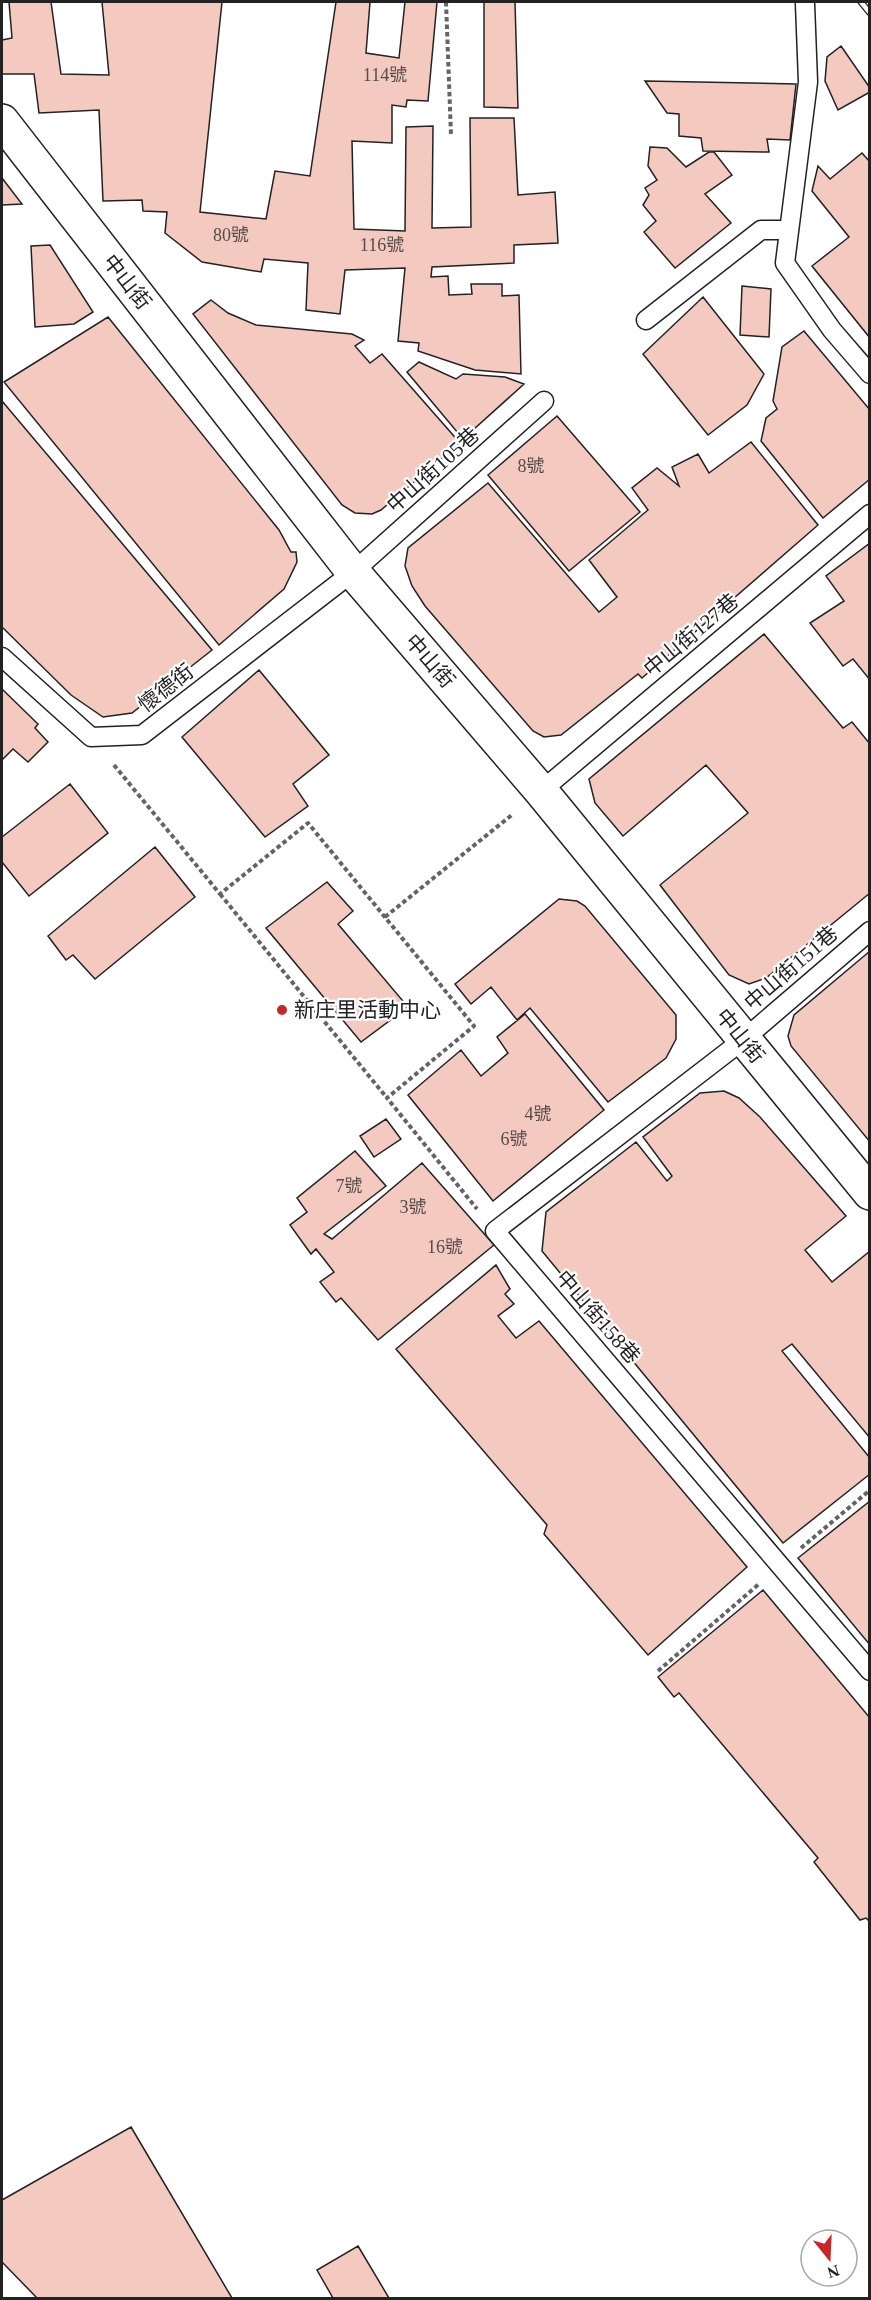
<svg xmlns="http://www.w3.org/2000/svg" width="871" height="2300" font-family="'Times New Roman','Noto Sans TC',serif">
  <rect width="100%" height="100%" fill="#fff"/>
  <path fill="#f3c9c0" stroke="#222" stroke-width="1.5" d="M9,2H51L61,74L109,75L102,2H222L200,212L266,219L275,171L310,176L336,2H370L366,53L399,58L405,2H437L428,101L407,100L406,107L392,105V143L352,141L354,229L405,231L406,127L433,126L432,228L471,227L470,118H514L518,195L555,192L558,243L514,245V263L432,267L431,277L448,276L449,295L472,294L471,284H502V296L519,295L521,374L475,370L418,351L419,343L398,341L405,268L345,270L340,314L306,310L308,263L264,259L261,272L202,262L165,233L167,212L143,211L142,200L103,201L99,110L39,113L34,74H2V36V40L12,38Z
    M484,2H515L518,108L484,107Z
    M841,46L870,88V92L838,110L825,81L827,57Z
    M645,81L796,84L790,140L767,139L769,152L703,151L701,138L679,136V114L667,113Z
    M650,147L667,148L686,167L709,152H714L732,175L705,194L731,223L675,268L644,232L656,221L643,205L649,195L645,188L657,180L648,166Z
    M862,153L870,162V338L812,266L849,237L812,191L818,166L830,179Z
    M2,178L22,204L2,205Z
    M50,245L93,312L74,324L35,327L31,246Z
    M742,286L771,289L769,337L740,335Z
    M703,297L764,374L747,405L708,435L643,354Z
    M211,300L228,313L256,325L352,334L364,340L355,346L370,363L382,354L460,443L381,510L372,514L355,513L342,505L193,314Z
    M108,317L279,530L291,552H296L297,562L284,589L219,645L4,382Z
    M804,331L870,410V479L823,518L761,441L766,418L777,409L773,401L782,347Z
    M419,362L456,379L463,374L505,377L524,384L463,439L407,372Z
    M2,401L212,650L132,713L103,717L71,695L2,627Z
    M557,416L640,512L569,571L488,475Z
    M751,442L818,525L642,678L638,674L561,735L544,737L533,731L425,606L412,586L405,566L408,548L488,483L599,612L617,597L589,560L648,510L632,488L657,468L679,486L672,467L698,454L709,473Z
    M870,543V680L853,659L843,666L810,623L844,601L826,576Z
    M764,634L843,728L852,722L870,744V893L766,978L749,984L729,975L660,885L748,813L706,765L623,836L595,803L589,779Z
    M259,670L329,755L293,784L308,806L265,837L182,737Z
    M2,689L38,724L35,728L48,742L28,762L13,749L2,760Z
    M70,784L108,833L29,896L2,862V837Z
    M155,847L195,897L95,979L73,955L66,960L48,936Z
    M327,882L353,911L338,924L408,1007L361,1042L266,928Z
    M559,899L577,901L585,906L676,1015V1039L666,1058L608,1102L530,1008L517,1020L491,987L471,1004L455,984Z
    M870,951V1142L791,1046L788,1036L794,1015Z
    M525,1014L604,1110L493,1201L408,1095L461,1050L481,1076L508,1053L497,1037Z
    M724,1091L739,1098L760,1117L846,1216L805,1250L832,1282L870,1251V1438L792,1344L782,1351L870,1458V1474L783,1543L542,1251L546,1212L636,1142L667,1181L672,1176L643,1137L700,1093Z
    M386,1119L401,1139L374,1157L360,1136Z
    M355,1151L386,1186L324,1234L332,1239L422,1163L494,1245L378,1340L341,1298L336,1302L320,1282L334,1272L316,1249L311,1254L290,1225L307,1212L297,1198Z
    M496,1265L510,1289L505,1294L514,1304L498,1316L516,1338L539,1321L747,1567L648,1655L544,1534L547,1525L396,1349Z
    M870,1501V1645L798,1558Z
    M763,1590L870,1718V1922L866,1918L860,1920L814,1862L818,1858L679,1693L674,1697L658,1677Z
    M131,2127L232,2298H37L2,2262V2200Z
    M358,2246L389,2298H333L317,2270Z"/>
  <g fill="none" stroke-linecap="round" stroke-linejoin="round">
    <g stroke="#222" stroke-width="21">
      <path id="service" d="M805,4L808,82L785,263L832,330L870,374
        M646,320L761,230H789
        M2,657L91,737L142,735L353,572L544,401
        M541,791L870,514
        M870,931L743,1040L495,1231L870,1671"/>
    </g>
    <g stroke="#222" stroke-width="36">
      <path id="minor" d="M2,121L353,572L541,791L870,1193"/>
    </g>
    <path stroke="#646464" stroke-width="4" stroke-dasharray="4.5 3" stroke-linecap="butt" d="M446,2L451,135
      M114,765L220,894L308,823L474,1026L387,1098L477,1209
      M220,894L387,1098
      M385,917L513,814
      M801,1548L870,1490
      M658,1671L759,1584"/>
    <use href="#service" stroke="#fff" stroke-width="18"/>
    <use href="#minor" stroke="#fff" stroke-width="33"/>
    <g stroke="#222" stroke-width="7">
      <path id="rail" d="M861,2L870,13"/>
    </g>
    <use href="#rail" stroke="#fff" stroke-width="4.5" stroke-dasharray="14" stroke-linecap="butt"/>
  </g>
  <circle fill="#c62828" stroke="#fff" stroke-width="2" cx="282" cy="1010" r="6"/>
  <g text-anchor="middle" stroke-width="4.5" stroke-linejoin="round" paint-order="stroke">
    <g font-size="18" fill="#564c4a">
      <text x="385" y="81">114號</text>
      <text x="231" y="241">80號</text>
      <text x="382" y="251">116號</text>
      <text x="531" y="472">8號</text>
      <text x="538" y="1120">4號</text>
      <text x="514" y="1145">6號</text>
      <text x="349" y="1192">7號</text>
      <text x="413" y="1213">3號</text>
      <text x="445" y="1253">16號</text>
    </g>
    <g font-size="21" fill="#222" stroke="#fff">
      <text transform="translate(127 282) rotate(52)" y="7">中山街</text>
      <text transform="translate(433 470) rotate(-42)" y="7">中山街105巷</text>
      <text transform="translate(691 635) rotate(-40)" y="7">中山街127巷</text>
      <text transform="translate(430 661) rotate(49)" y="7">中山街</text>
      <text transform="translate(166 688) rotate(-38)" y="7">懷德街</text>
      <text transform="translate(791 968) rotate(-41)" y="7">中山街151巷</text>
      <text transform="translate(740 1036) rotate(51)" y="7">中山街</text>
      <text transform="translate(598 1317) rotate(49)" y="7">中山街158巷</text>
    </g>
    <g font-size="21" fill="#222" stroke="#fff" text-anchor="start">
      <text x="294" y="1017">新庄里活動中心</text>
    </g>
  </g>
  <rect width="871" height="2300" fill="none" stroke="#222222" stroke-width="6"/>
  <g transform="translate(829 2258) rotate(162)"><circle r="28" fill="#ffffff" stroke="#a7a7a7" stroke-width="1.5"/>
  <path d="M0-4.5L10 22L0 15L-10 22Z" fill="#c62828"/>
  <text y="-9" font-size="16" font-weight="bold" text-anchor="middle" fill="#222222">N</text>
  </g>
</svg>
